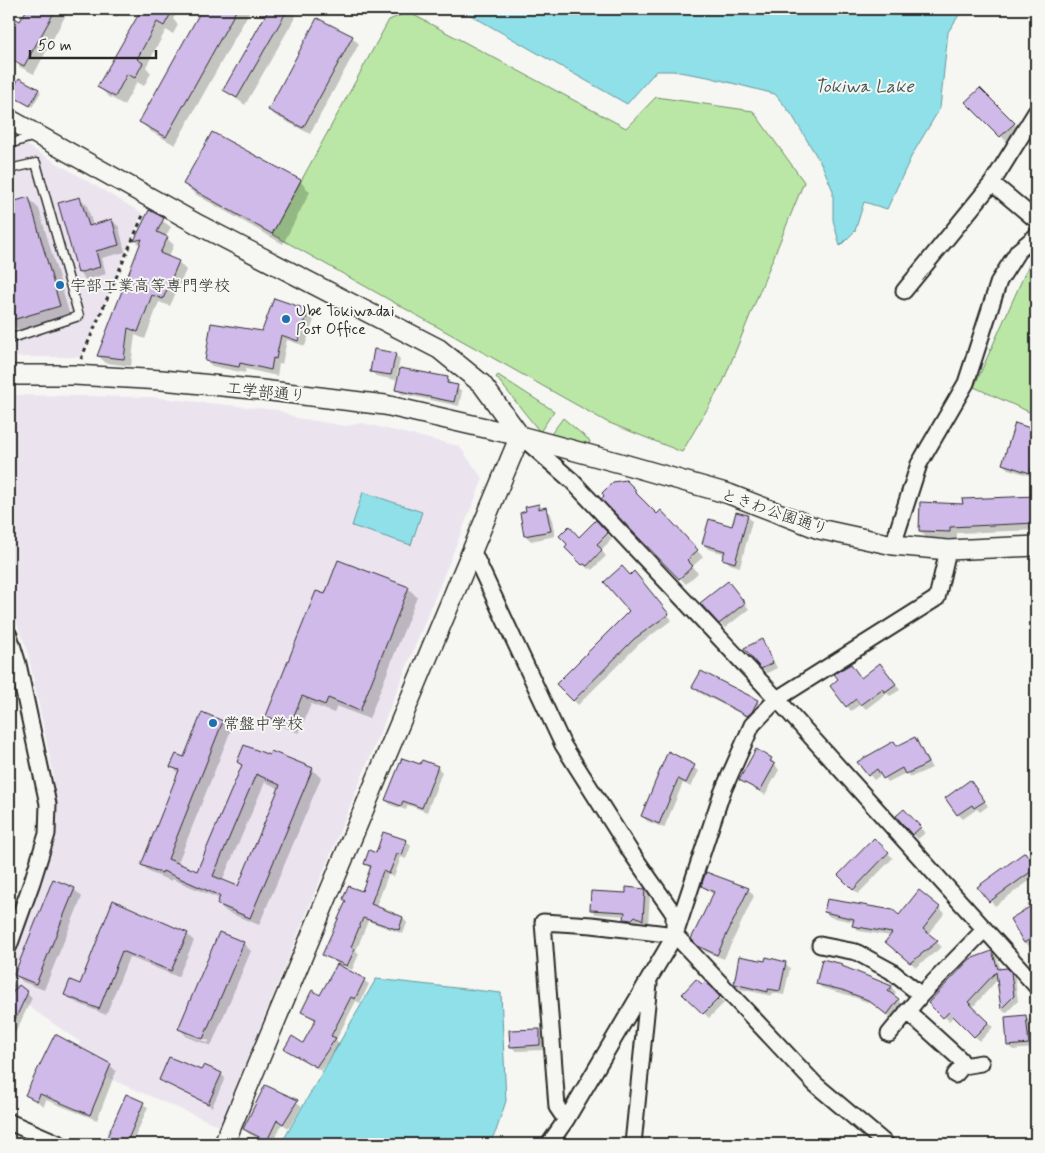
<svg xmlns="http://www.w3.org/2000/svg" width="1045" height="1153" font-family="Mynerve,'Klee One',sans-serif">
  <rect width="100%" height="100%" fill="#f6f6f2"/>
  <filter id="ink" filterUnits="userSpaceOnUse"><feTurbulence type="fractalNoise" baseFrequency=".02" numOctaves="2"/><feDisplacementMap in="SourceGraphic" scale="10" xChannelSelector="R" yChannelSelector="G"/><feConvolveMatrix kernelMatrix="1 2 1 2 8 2 1 2 1" color-interpolation-filters="sRGB"/></filter>
  <g filter="url(#ink)">
    <path fill="#ebe4ef" d="M9,135L142,213L82,357H9Z
      M15,395L150,397L278,410L297,418L346,426L362,423L459,446L483,479L220,1126L73,1063L80,1042L9,993V956L56,839L53,772L27,649L9,604V418Z"/>
    <path fill="#bae7a5" stroke="#728968" d="M408,12L626,128L656,97L753,111L804,182L723,382L682,452L607,422L272,234L389,20Z
      M1036,256V415L974,387L1030,262Z
      M498,375L554,411L540,432L496,377Z
      M563,418L590,441L589,445L551,434Z"/>
    <path fill="#8fe0e8" stroke="#67989c" d="M460,9H963L948,32L940,108L912,155L887,209L864,202L855,231L840,246L833,220V191L823,167L792,115L775,94L708,77L673,71H656L627,104Z
      M363,492L422,512L411,545L352,526Z
      M376,979L501,993L506,1101L496,1131L489,1144H281Z"/>
    <path fill="#0003" fill-rule="evenodd" d="M28,9H69L34,74L20,67L9,55V17L20,23Z
      M102,9H121L117,17Z
      M143,9H179L173,19L178,25L173,34L166,30L146,67L151,73L144,86L137,82L124,105L108,96L99,87Z
      M204,9H251L175,145L150,131L141,122Z
      M271,9H300L245,105L224,90Z
      M352,37L359,44L310,134L276,116L269,110Z
      M20,80L41,92L32,107L14,97Z
      M980,89L1019,129L1006,141L967,102Z
      M300,181L310,192L283,244L195,194L184,184Z
      M28,198L39,209L70,316L19,331L9,321V204Z
      M80,198L87,205L93,226L112,220L119,227L125,252L102,258L106,274L86,280L79,273L59,204Z
      M150,212L171,227L165,237L174,245L168,258L178,262L186,270L170,306L159,302L145,339L135,335L131,366L106,363L98,356L141,246L136,241Z
      M308,311L315,317L305,346L287,340L282,364H279L277,376L246,369L245,373L212,366L206,360Z
      M395,354L400,359L396,380L376,376L371,371Z
      M448,379L452,385L462,391L459,406L402,394L397,390Z
      M1016,425L1036,431L1035,477L1008,469L1003,464Z
      M626,481L657,516L661,512L703,557L692,567L698,573L686,584L603,499Z
      M1036,497V530L957,533V539L927,538L920,531L964,506V500Z
      M538,505L551,514L555,536L531,541L526,536L521,514Z
      M747,516L752,521L740,567L730,564L725,559L726,554L708,549L703,544Z
      M596,522L612,539L601,550L606,556L592,570L590,568L588,569L567,548Z
      M630,576L639,578L672,620L639,644L578,705L558,684L630,611Z
      M408,588L417,597L369,719L337,706L334,713L311,704L299,733L277,725L268,716L326,596Z
      M733,588L749,609L725,628L720,623Z
      M762,641L766,646L777,668L767,673L762,668Z
      M851,665L862,679L885,670L900,690L890,696L887,693L866,709L861,704L851,711L847,706L840,680Z
      M693,687L757,701L762,706L753,720L698,692Z
      M203,714L223,722L231,730L177,865L197,873L243,767L238,762L270,757L312,769L321,778L259,925L227,912L218,904L220,899L172,879L171,881L151,873L142,865L179,774L172,766L185,758ZM265,782L280,789L238,888L222,881Z
      M915,738L932,768L911,777L906,773L888,782L882,774L874,780L859,762L894,743L898,747Z
      M668,753L699,771L691,787L683,783L664,828L647,821L642,816Z
      M771,759L779,770L765,795L740,780Z
      M421,766L437,767L442,772L427,812L408,805L406,810L391,805L386,800Z
      M975,787L988,806L980,812L977,809L963,819L958,814Z
      M904,810L925,833L918,839L897,817Z
      M874,839L893,858L858,894L839,875Z
      M406,841L411,846L406,859L401,857L394,877L388,875L376,907L403,918L407,923L403,934L368,921L356,951L359,954L352,970L344,966L343,968L369,984L360,1003L356,1001L336,1040L340,1044L321,1071L286,1049L303,1044L316,1021L302,1011L321,996L338,964L324,954L346,902L344,899L362,893L371,869L365,864L377,855Z
      M1030,859L1036,867V876L995,906L979,887Z
      M702,886L748,889L754,896L724,959L706,952L693,939L714,895Z
      M74,889L82,897L44,990L23,982L16,975Z
      M645,890L650,895L648,924L640,920L636,925L630,924L626,916L596,914L591,909L627,894Z
      M919,892L945,913L928,934L942,947L916,967L891,947V936L859,931L854,926V922L830,917L825,912L899,917Z
      M1036,899V943L1030,947L1025,942L1029,909L1027,905Z
      M114,902L187,934L194,941L178,977L129,957L106,1015L73,1001L66,994L80,986Z
      M243,943L251,951L211,1046L187,1037L180,1029ZM187,1032L209,1041L208,1043L187,1034Z
      M992,953L997,958L1001,970L1007,969L1015,978L1018,1001L1006,1013L1002,1009L998,979L972,1008L993,1027L980,1041L954,1016L949,1021L930,1003Z
      M766,962L785,963L790,968L784,995L773,993L772,996L740,989L735,984Z
      M842,965L846,969L891,987L896,992L893,996L903,1005L892,1018L875,1005L848,995L822,988L817,983Z
      M13,982L32,998L9,1046V991Z
      M705,983L724,1003L709,1018L684,994Z
      M1025,1016L1030,1021L1033,1048L1013,1050L1008,1045Z
      M539,1030L544,1035L545,1050L516,1051L511,1046Z
      M1036,1054V1067L1031,1062Z
      M110,1065L116,1071L97,1120L46,1100L44,1106L27,1095Z
      M202,1072L221,1074L225,1078L212,1107L161,1080Z
      M287,1095L302,1106L289,1128L282,1124L272,1144L249,1134L244,1129Z
      M127,1096L148,1107L132,1144H105Z"/>
    <path fill="#d0bae9" stroke="#2b2b2b" fill-rule="evenodd" d="M27,9H56L24,66L9,58V15L20,21Z
      M134,9H165L163,11L170,15L164,26L157,22L137,59L143,63L135,78L127,74L115,97L97,87L140,12Z
      M202,9H237L166,137L139,122Z
      M269,9H288L237,98L223,90Z
      M317,18L353,36L303,128L268,110Z
      M19,78L39,89L30,106L10,95Z
      M980,88L1015,123L1000,137L965,102Z
      M212,132L301,180L272,234L183,184Z
      M29,197L60,306L9,321V203Z
      M80,197L89,226L112,219L119,245L96,251L100,267L78,273L58,203Z
      M149,210L164,218L157,232L168,237L160,253L179,261L163,299L152,295L138,332L128,328L124,359L97,356L142,239L134,241Z
      M274,298L309,310L298,341L281,335L276,359L273,358L271,370L240,363L239,367L205,361L211,323L262,331Z
      M374,349L396,353L391,375L370,372Z
      M400,368L448,377L447,383L458,385L454,402L395,390Z
      M1015,423L1036,430V452L1030,473L1002,464Z
      M626,480L636,490L634,491L657,514L661,510L698,550L687,560L693,566L679,579L601,499L604,496L602,493L613,482Z
      M1036,496V523L950,527V532L919,531L920,502L963,504L962,499Z
      M539,504V509L546,507L551,531L524,536L520,513L526,511L525,507Z
      M736,512L748,515L735,563L722,559L725,551L702,544L709,519L732,526Z
      M596,520L608,533L597,544L602,550L587,566L584,564L582,565L565,548L567,544L559,536L569,526L579,537Z
      M338,560L409,587L360,711L328,698L325,705L302,696L290,725L266,716L316,591L325,594Z
      M622,566L630,575L634,571L669,614L634,639L573,701L556,684L629,611L604,582Z
      M728,581L745,603L719,624L700,603Z
      M762,639L773,663L761,669L744,648Z
      M880,663L896,684L885,692L882,689L860,705L856,699L846,707L830,686L838,679L834,674L851,664L861,678Z
      M701,671L758,700L752,712L747,716L692,687Z
      M202,712L223,721L168,859L197,871L242,765L237,762L244,745L269,755L271,751L313,768L250,918L217,904L220,896L163,871L162,873L141,865L179,770L170,767L176,754L184,757ZM256,774L280,785L238,886L213,876Z
      M915,737L928,763L915,770L905,774L902,768L883,779L877,769L868,776L857,762L894,741L897,746Z
      M756,749L772,758L770,761L775,764L760,791L739,780Z
      M668,751L695,765L686,783L678,779L659,824L641,816Z
      M402,758L420,764L422,760L438,766L422,808L403,801L401,806L385,800Z
      M970,780L985,801L974,808L972,805L957,815L945,798Z
      M904,809L921,827L912,835L896,816Z
      M383,832L407,840L402,855L397,854L389,874L383,871L371,904L403,917L399,930L363,918L351,947L355,949L347,966L322,955L346,901L343,899L348,886L362,891L371,866L364,864L369,850L376,853Z
      M874,838L889,852L853,890L838,875Z
      M1025,852L1036,868L989,902L977,887Z
      M706,872L749,888L717,955L698,946L691,939L714,892L701,886Z
      M53,879L75,888L36,984L14,975Z
      M626,887L645,889L643,920L635,916L631,920L624,919L625,912L590,910L591,891L626,893Z
      M919,890L940,907L923,929L938,941L910,963L885,942L892,933L852,926L854,919L824,912L827,899L893,910L899,915Z
      M113,900L188,933L171,971L122,951L99,1009L64,995L70,980L80,984Z
      M1036,903V935L1024,943L1010,919Z
      M219,932L244,942L203,1039L178,1029Z
      M992,951L998,969L1007,968L1011,972L1014,996L1001,1009L996,972L968,1002L989,1022L974,1037L949,1012L943,1018L928,1003L970,959Z
      M739,956L765,961L766,957L786,962L780,991L768,989V992L734,984Z
      M822,959L843,964L842,966L892,986L888,991L899,999L887,1015L868,1000L842,990L816,984Z
      M337,964L365,979L355,999L351,997L331,1036L336,1038L316,1067L284,1049L292,1036L303,1043L316,1019L301,1012L312,990L320,995Z
      M696,979L702,984L705,981L720,997L703,1014L682,994Z
      M19,985L28,992L9,1032V997Z
      M1026,1015L1029,1044L1007,1046L1005,1017Z
      M540,1029V1045L510,1047L509,1030Z
      M55,1034L111,1064L90,1115L40,1094L37,1101L25,1095Z
      M169,1057L201,1070L204,1065L222,1073L208,1104L159,1080Z
      M265,1085L298,1100L283,1124L277,1120L267,1141L243,1129Z
      M126,1094L144,1102L126,1144H104Z"/>
    <g fill="none" stroke-linecap="round" stroke-linejoin="round">
      <g stroke="#2b2b2b" stroke-width="11">
        <path id="service" d="M9,144L35,136
          M9,169L36,163L79,316L9,339"/>
      </g>
      <g stroke="#2b2b2b" stroke-width="19">
        <path id="minor" d="M992,183L1036,220
          M904,291L992,183L1036,112
          M523,438L572,481L777,699L1036,986
          M893,545L919,464L966,383L999,281L1018,251L1036,236
          M472,550L563,745L630,851L674,914V931
          M9,635L18,664L48,804L47,834L32,882L9,946
          M820,945L856,952L891,971L921,995
          M907,1011L960,1059L963,1066L955,1075
          M889,1034L921,995L984,930
          M963,1066L981,1063
          M566,1120L557,1107L543,922L592,925L675,935L815,1084L886,1144
          M9,1122L60,1144
          M549,1144L566,1120L675,935L722,793L752,725L777,699L937,598L948,550
          M633,1144L649,984"/>
      </g>
      <g stroke="#2b2b2b" stroke-width="22">
        <path id="tertiary" d="M9,119L199,225L439,349L482,384L520,436
          M9,375H74L162,380L262,390L385,405L520,436L620,463L729,494L819,529L893,545L948,550L1036,546
          M224,1144L520,436"/>
      </g>
      <path stroke="#2b2b2b" stroke-width="3" stroke-dasharray="4 4" stroke-linecap="butt" d="M81,359L144,213"/>
      <use href="#service" stroke="#f6f6f2" stroke-width="8"/>
      <use href="#minor" stroke="#f6f6f2" stroke-width="15"/>
      <use href="#tertiary" stroke="#f6f6f2" stroke-width="19"/>
    </g>
  </g>
  <g fill="#1f6fb2" stroke="#f6f6f2" stroke-width="2">
    <circle cx="60" cy="285" r="5"/>
    <circle cx="286" cy="319" r="5"/>
    <circle cx="213" cy="723" r="5"/>
  </g>
  <g text-anchor="middle" stroke-width="4" stroke-linejoin="round" paint-order="stroke">
    <g font-size="16" fill="#2b2b2b" stroke="#f6f6f2" text-anchor="start">
      <text x="70" y="291">宇部工業高等専門学校</text>
      <text x="296" y="316">Ube Tokiwadai<tspan x="296" dy="18">Post Office</tspan></text>
      <text x="223" y="729">常盤中学校</text>
    </g>
    <g font-size="16" fill="#2b2b2b" stroke="#f6f6f2">
      <text transform="translate(266 391) rotate(6)" y="6">工学部通り</text>
      <text transform="translate(775 511) rotate(19)" y="6">ときわ公園通り</text>
    </g>
    <g font-size="18" font-style="italic" fill="#44585a" stroke="#f6f6f2">
      <text x="864" y="92">Tokiwa Lake</text>
    </g>
  </g>
  <rect width="1045" height="1153" fill="none" stroke="#f6f6f2" stroke-width="30"/>
  <rect x="15" y="15" width="1015" height="1123" fill="none" stroke="#2b2b2b" stroke-width="2" filter="url(#ink)"/>
  <path d="M30 50v8h126v-8" fill="none" stroke="#2b2b2b" stroke-width="2.5"/>
  <text x="38" y="50" font-size="15" fill="#2b2b2b" stroke="#f6f6f2" stroke-width="4" paint-order="stroke">50 m</text>
</svg>
